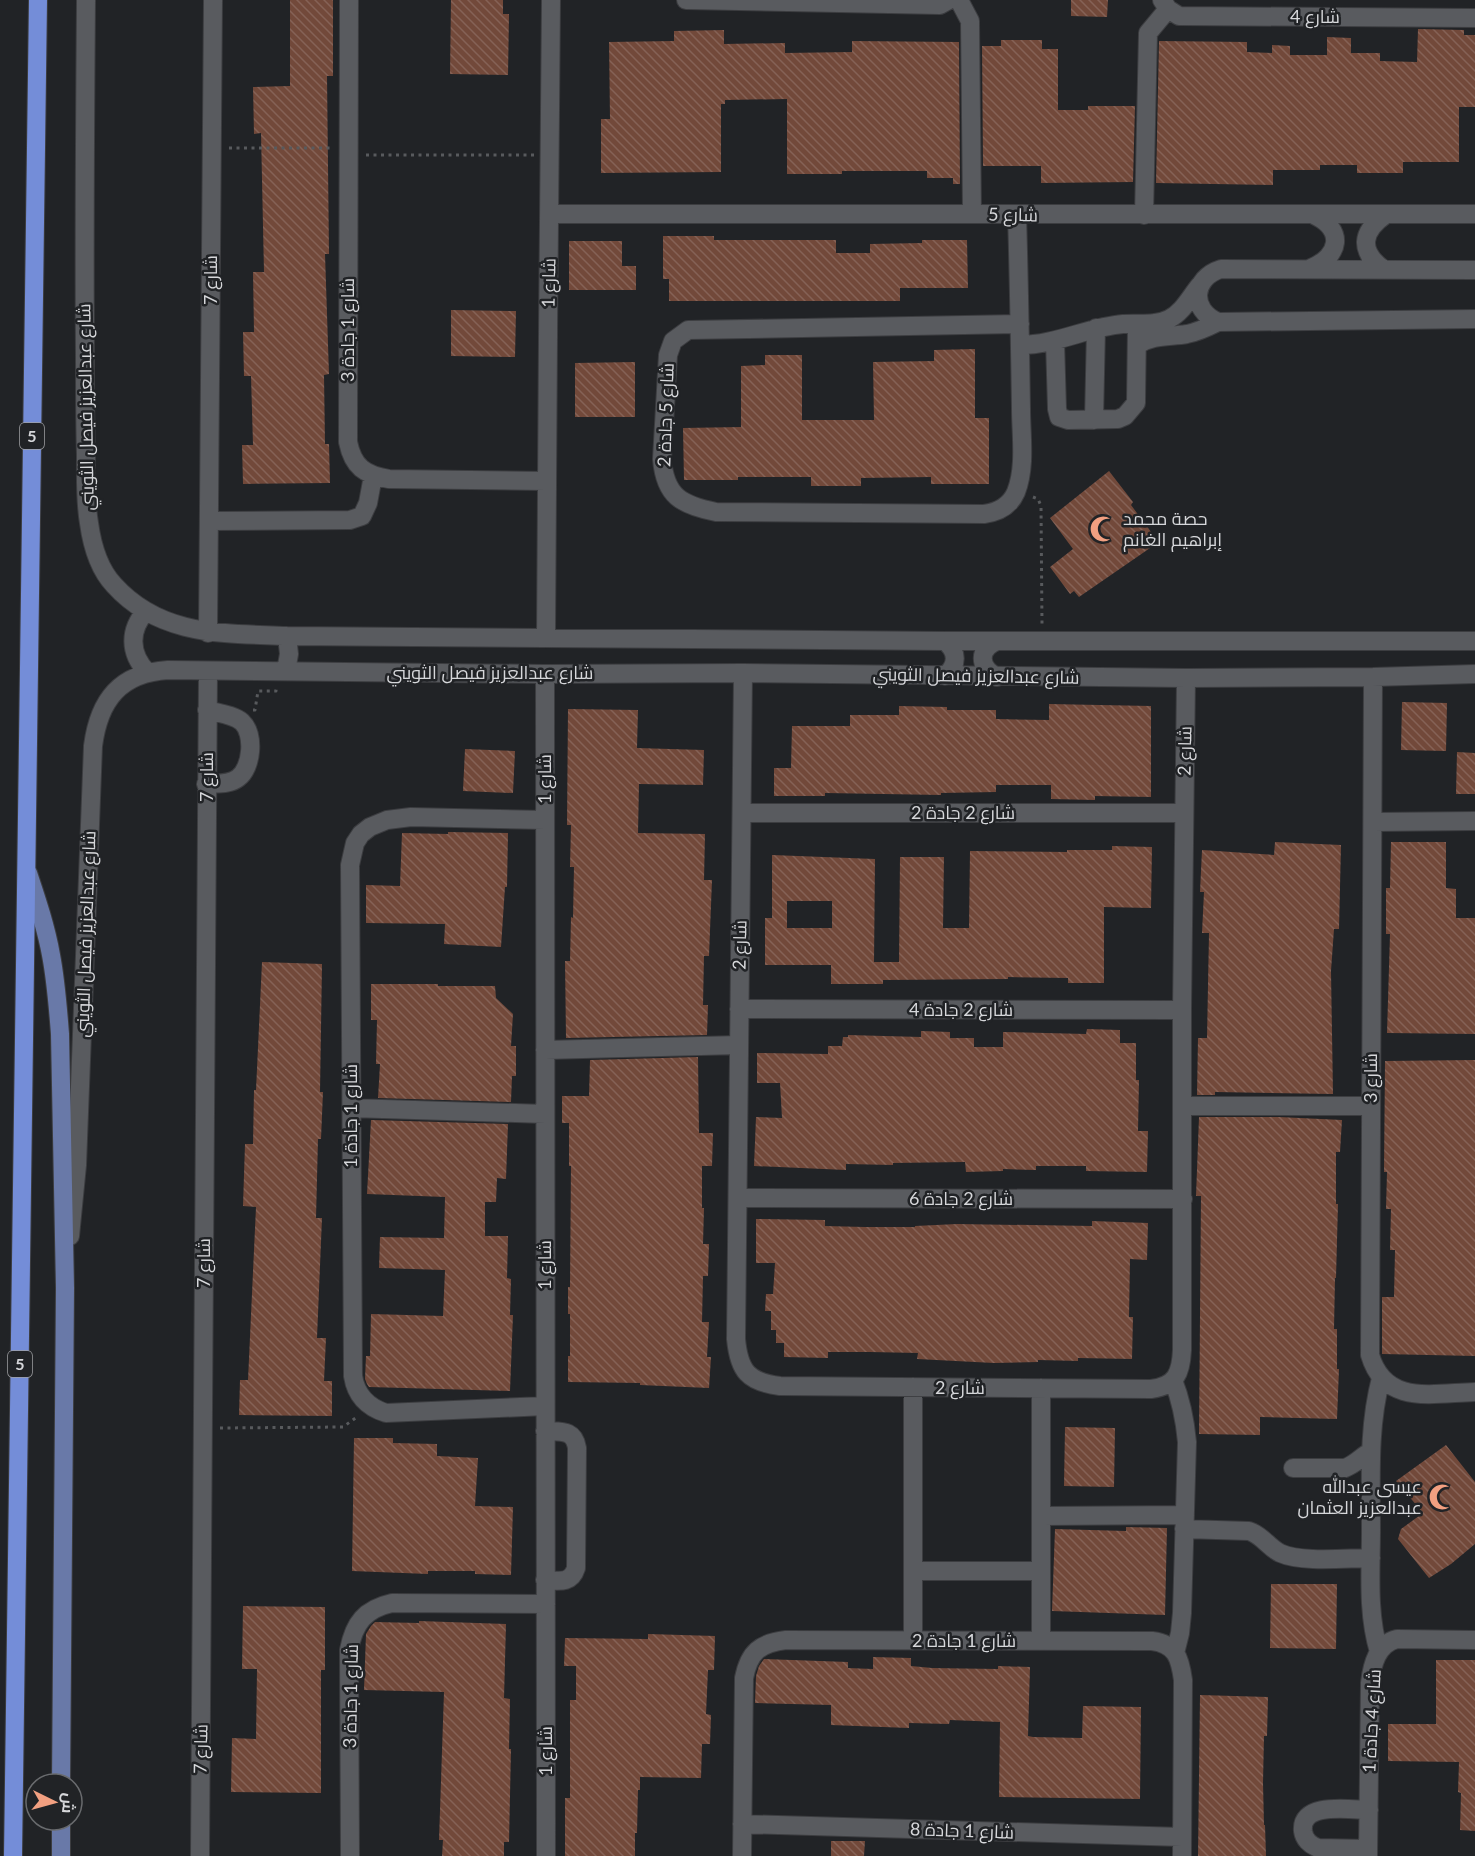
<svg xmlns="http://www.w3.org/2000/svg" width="1475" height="1856" font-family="Lato,Cairo,sans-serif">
  <defs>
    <pattern id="building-back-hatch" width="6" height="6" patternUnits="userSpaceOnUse" patternTransform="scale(1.5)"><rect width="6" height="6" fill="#72493a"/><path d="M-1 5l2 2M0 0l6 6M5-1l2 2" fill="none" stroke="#856256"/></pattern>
  </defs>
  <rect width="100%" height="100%" fill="#212326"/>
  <path fill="url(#building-back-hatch)" fill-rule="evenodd" d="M290,0H333V76H327L329,254H325L329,374L324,375L325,444H329L330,483L243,484L242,445H253L251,376H244L243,332H254L253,272H264L261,133L254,134L253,87L290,86Z
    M451,0H503V14H509L508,75L450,74Z
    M1071,0H1108L1107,17L1071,16Z
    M1418,29L1464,30V35H1475V107H1459V162H1403V173H1357V165H1320V170H1273V185L1156,183L1159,41L1247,42V52L1272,53V45L1290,46V55H1327V37L1351,38V53H1380V61L1417,62Z
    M724,30V44L785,43V53L852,52V41L959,42L960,184H953V178H927V171H842V174H787V99L725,100V104H721V172L601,173V119H610L609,42L674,41V31Z
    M1001,40H1042V49H1058V110H1088V106H1135L1133,182L1041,183V166H983L982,46H1001Z
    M663,236H714V240H836V253H870V244L922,243V240H967L968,288H900V301H669V279H663Z
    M569,241H622V266H636V290H569Z
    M451,310L516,311L515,357L451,356Z
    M975,349V418H989V484H931V477L861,478V486H811V477H738V480H684L683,428L741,427V366L765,365V355H802V420H874L873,362L934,361V350Z
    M635,362V417H575V363Z
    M1109,471L1133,502L1131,505L1154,536L1153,546L1079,597L1074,591L1070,594L1050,567L1073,549L1050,518Z
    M1402,702L1447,703L1446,751L1401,750Z
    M1049,704L1151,706V797L1095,796V800L1051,799V785H996V792L941,793V795L825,793V796H774V768H791L792,726H850V715H899V706L947,707V710H996V719L1049,720Z
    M568,709L638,710L637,748L704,750L703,785L639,784L638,833L705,834L704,880H712L709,956H704L703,1005H708L707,1035L566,1038L565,961H570L571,917L573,918L574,867H570L571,825H567Z
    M465,749L515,751L513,793L463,791Z
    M1457,752L1475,753V794H1456Z
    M448,832L508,833L507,887H505L501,947L444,944L445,924L366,923V885L400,886L402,833L448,834Z
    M1275,842L1341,845L1339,929H1334L1331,971L1333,1094L1215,1092V1095H1197L1198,1038H1207L1209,933H1202L1204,892H1200L1202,850L1274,855Z
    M1391,842H1446V888L1456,889V918H1475V1034L1387,1033L1390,934H1386V888H1390Z
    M1112,846L1152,847L1151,908L1104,907V983H1068V978L1008,977V979L883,980V984H831V965H765V918H772V855L875,859L874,962H899L900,857H944L943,928H969L970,851L1067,852V850H1112ZM787,901H832V928H787Z
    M262,962L322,964L320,1092H323L321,1139H318L316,1218H322L317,1338H326L324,1381H332V1416L239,1415L240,1380H248L256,1207L243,1206L245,1144H253L254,1090H256Z
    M371,984H438V986H495L496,998L513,1014L511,1046H516V1076H512L511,1102L378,1098L380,1064H376L377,1020H371Z
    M1087,1029L1120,1030V1043H1136V1080H1139L1138,1131H1148L1147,1172L1086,1171V1166H1036V1170L1003,1169V1171L966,1172L965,1162L893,1163V1165L846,1164V1170L754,1166L756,1117L782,1118L780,1083H757V1053L828,1054V1046H842L843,1037H848V1035L921,1037V1031L950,1032V1038H974V1047H1003V1032L1086,1034Z
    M698,1057L699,1133H713L712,1166H702V1208H704L703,1244H709L708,1276H703L702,1322H709L707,1357H711L709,1388L640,1385V1383L568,1382V1356H570V1314H568V1287H570L571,1166H569V1123H562V1096H589L590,1060Z
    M1475,1060V1356L1382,1354V1297H1394L1395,1250H1390L1391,1209H1386L1387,1172H1384L1385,1061Z
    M1199,1117H1279L1342,1120L1340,1152H1336V1204H1338L1336,1278H1335L1334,1329H1337V1369H1339L1337,1419L1260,1417V1435L1199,1434L1201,1196H1196Z
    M371,1120L508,1124L506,1179L497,1178L496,1202H485V1236H508L507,1278L511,1279L510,1315H513L510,1391L369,1387L367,1384L365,1379L366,1356H370L371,1314L443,1316L445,1270L379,1268L380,1237L444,1238L445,1197L367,1194Z
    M756,1219L825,1220V1226L865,1227H915V1226L957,1224L1092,1226V1221L1148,1223L1147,1260L1130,1259L1129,1317H1133L1132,1359L1078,1358V1361L1038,1360V1362L994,1363L917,1359L918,1353L870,1352H828V1358L784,1357V1343H776V1330H771V1311H765L766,1294H773L775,1263H756Z
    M1065,1427L1115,1428L1114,1487L1064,1486Z
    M354,1438H393V1443L437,1444V1456L478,1458L475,1506L513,1507L511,1575L475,1574V1571H428V1574L352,1571Z
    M1446,1445L1475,1482V1544L1451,1564L1429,1578L1398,1539L1401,1529L1423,1513L1396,1481Z
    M1126,1527L1167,1528L1165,1615L1052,1611L1055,1529L1126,1531Z
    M1271,1584H1337L1336,1649L1270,1648Z
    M243,1606L325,1607V1670H321V1793L231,1792L232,1738L256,1739L257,1669H242Z
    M419,1621L506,1624L504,1698L510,1699L509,1749H511L509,1842H504V1856H442L443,1840H439L444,1692L364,1690L366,1634L371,1626L375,1622L419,1623Z
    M648,1634L715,1636L714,1670H708L706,1714L711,1715L710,1744H702L701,1778L640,1777V1790H638L637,1833H635V1856H565V1798H570V1700H576V1666H564L565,1638L648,1639Z
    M873,1657L911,1658V1666L932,1668L998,1669V1666L1030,1667L1028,1736L1033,1737L1082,1738L1083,1706L1141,1707L1140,1799L999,1797L1000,1722L950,1720L949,1724L909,1723V1728L831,1725V1705L755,1703L756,1676L759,1666L764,1659L848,1662V1668L873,1669Z
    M1436,1660H1475V1831L1460,1830L1461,1793L1458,1792L1459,1762L1388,1761V1724H1436Z
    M1200,1695L1268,1697L1267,1736H1264L1263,1783L1264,1825H1265L1266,1856H1198Z
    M831,1841H865L864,1856H831Z"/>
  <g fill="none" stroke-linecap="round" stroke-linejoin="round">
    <g stroke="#3c3d40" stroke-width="20">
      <path id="minor" d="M86,0C85,120 84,239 85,359C85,391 85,423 86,455C86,477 85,500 89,523C92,545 98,568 114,585C161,637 224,633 287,636L945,641H1475
        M349,0L348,442C353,467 365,475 389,479L546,481
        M686,0L940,5L949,0
        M959,0L970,21L972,214
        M1162,0L1168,9L1179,16L1475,18
        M551,214H1475
        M1017,215C1019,280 1020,344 1021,409C1021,435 1026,467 1016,492C1010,506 999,512 984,514L716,512C681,505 665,496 662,459L668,355L673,341L688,330L1020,324
        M1144,215L1148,33L1168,9
        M1311,268C1340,256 1345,230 1314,215
        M1383,269C1359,251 1361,232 1385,215
        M1218,322C1190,310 1192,278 1221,269L1475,270
        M1055,341L1057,409L1059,417L1068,420L1118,419L1125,416L1136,403L1137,324
        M1020,345C1056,345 1088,327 1123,324C1139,323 1155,326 1169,319C1183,312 1190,297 1200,285
        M1137,345C1153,335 1168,337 1187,334C1198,332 1208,327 1218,322L1475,319
        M1094,420L1096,328
        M209,521L350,520L362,516L368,503L373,476
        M146,611C129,630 129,653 147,672
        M208,633L213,0
        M546,638C546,425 550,213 551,0
        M945,641C958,652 958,665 945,676
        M286,671L289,654L287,636
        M743,673L736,1339C739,1371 748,1382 780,1386L1151,1389C1176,1386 1181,1373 1182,1350V1010L1186,678
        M545,674L546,1856
        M997,677C978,667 978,649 997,641
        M1373,677L1370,1355C1385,1406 1433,1393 1475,1392
        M206,784C217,783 229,785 238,778C252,768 255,734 242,722C234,715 218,713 207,710
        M742,813H1184
        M545,820L411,817L387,820L370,827L361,834L355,843L350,865L353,1376C356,1395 367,1407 386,1413L545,1406
        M1373,822L1475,821
        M739,1009L1182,1010
        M545,1050L739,1045
        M1182,1106H1371
        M351,1108L545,1114
        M739,1198L1183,1199
        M70,1236L77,1165L93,746C99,700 120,673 168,670L545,674L743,673L1186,678L1373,677L1475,674
        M1173,1380C1181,1400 1185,1420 1187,1442L1182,1613L1180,1633L1175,1653
        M1041,1388V1641
        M545,1431C561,1432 574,1429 577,1448L576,1568C571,1584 559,1581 545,1580
        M1293,1468H1345C1356,1464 1362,1456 1371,1451
        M1041,1516L1185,1515
        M1184,1529L1249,1531C1262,1535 1268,1547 1280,1553C1302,1563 1346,1558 1371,1558
        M913,1571H1041
        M913,1641V1387
        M1379,1652C1367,1612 1371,1570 1371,1529C1371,1478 1368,1427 1381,1378
        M742,1824L1182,1837
        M1368,1849L1318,1848C1310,1845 1304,1839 1303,1831C1300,1801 1351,1810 1369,1810
        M200,1856L208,671
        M350,1856L349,1650C354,1623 365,1609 392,1603L546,1604
        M742,1856L744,1678C749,1652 760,1643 786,1640L1152,1641C1176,1644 1180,1658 1183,1680L1182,1856
        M1368,1856L1370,1683C1372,1665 1377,1644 1397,1639L1475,1640"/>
    </g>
    <g stroke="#3c3d40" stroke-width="20">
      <path id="major" d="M28,873C37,900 46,927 51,955C56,981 58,1008 60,1034L65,1288L61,1784
        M61,1856V1820"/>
    </g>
    <g stroke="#3c3d40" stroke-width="20">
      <path id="highway" d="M13,1856L38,0"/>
    </g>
    <path stroke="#585a5d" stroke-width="3" stroke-dasharray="3 4.5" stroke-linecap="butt" d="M229,148H333
      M366,155H534
      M1033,497L1038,499L1041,506L1042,624
      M253,710H255L258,691H276V689
      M220,1428L343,1427L357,1417"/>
    <use href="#minor" stroke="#595b5f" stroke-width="18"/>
    <use href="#major" stroke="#6979a8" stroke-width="18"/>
    <use href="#highway" stroke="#748dd8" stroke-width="18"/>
  </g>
  <defs>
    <g id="mosque-bare" transform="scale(2.07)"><path d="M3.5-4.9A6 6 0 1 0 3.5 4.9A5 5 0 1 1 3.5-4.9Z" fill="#f2a081" stroke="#212326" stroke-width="2.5" paint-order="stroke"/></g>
  </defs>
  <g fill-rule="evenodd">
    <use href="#mosque-bare" x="1103" y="529"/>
    <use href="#mosque-bare" x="1442" y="1497"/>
  </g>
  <g text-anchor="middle" stroke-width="5" stroke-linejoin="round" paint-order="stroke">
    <g fill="#212326" stroke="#a0a1a4" stroke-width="1.5">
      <rect x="20" y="423" width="24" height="26" rx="4.5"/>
      <rect x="8" y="1351" width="24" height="26" rx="4.5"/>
    </g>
    <g font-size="16" font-weight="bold" fill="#d6d7da">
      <text x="32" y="442">5</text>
      <text x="20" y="1370">5</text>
    </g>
    <g font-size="18" fill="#d6d7da" stroke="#212326">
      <text x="1315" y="23">شارع 4</text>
      <text transform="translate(1013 215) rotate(1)" y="6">شارع 5</text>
      <text transform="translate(211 280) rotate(-90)" y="6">شارع 7</text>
      <text transform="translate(549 283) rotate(-89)" y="6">شارع 1</text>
      <text transform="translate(348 330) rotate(-90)" y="6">شارع 1 جادة 3</text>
      <text transform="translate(86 407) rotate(-91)" y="6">شارع عبدالعزيز فيصل الثويني</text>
      <text transform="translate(666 415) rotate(-88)" y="6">شارع 5 جادة 2</text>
      <text x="490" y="679">شارع عبدالعزيز فيصل الثويني</text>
      <text transform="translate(976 676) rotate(1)" y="6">شارع عبدالعزيز فيصل الثويني</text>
      <text transform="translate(1185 751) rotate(-89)" y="6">شارع 2</text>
      <text transform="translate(207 777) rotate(-90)" y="6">شارع 7</text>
      <text transform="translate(545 779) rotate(-90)" y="6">شارع 1</text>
      <text x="963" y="819">شارع 2 جادة 2</text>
      <text transform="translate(86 934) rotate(-88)" y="6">شارع عبدالعزيز فيصل الثويني</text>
      <text transform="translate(740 945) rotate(-89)" y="6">شارع 2</text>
      <text x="961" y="1016">شارع 2 جادة 4</text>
      <text transform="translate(1371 1078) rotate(-90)" y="6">شارع 3</text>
      <text transform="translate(351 1116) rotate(-90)" y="6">شارع 1 جادة 1</text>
      <text x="961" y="1205">شارع 2 جادة 6</text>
      <text transform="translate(204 1263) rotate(-90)" y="6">شارع 7</text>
      <text transform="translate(545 1265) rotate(-90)" y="6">شارع 1</text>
      <text x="960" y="1394">شارع 2</text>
      <text x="964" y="1647">شارع 1 جادة 2</text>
      <text transform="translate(351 1696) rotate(-89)" y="6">شارع 1 جادة 3</text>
      <text transform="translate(1372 1721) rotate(-87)" y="6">شارع 4 جادة 1</text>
      <text transform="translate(201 1749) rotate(-89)" y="6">شارع 7</text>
      <text transform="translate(546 1751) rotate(-90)" y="6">شارع 1</text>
      <text transform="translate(962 1831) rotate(2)" y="6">شارع 1 جادة 8</text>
    </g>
    <g font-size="18" fill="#d6d7da" stroke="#212326" text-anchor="start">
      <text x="1123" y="525">حصة محمد<tspan x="1123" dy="21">إبراهيم الغانم</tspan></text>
      <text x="1422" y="1493" text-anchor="end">عيسى عبدالله<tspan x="1422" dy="21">عبدالعزيز العثمان</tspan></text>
    </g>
  </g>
  <g transform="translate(54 1802) rotate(95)"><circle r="28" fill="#212326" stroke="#696b6e" stroke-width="1.5"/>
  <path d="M0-4.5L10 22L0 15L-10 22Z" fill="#f2a081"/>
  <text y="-9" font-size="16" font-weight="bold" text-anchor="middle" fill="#d6d7da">ش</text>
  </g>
</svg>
